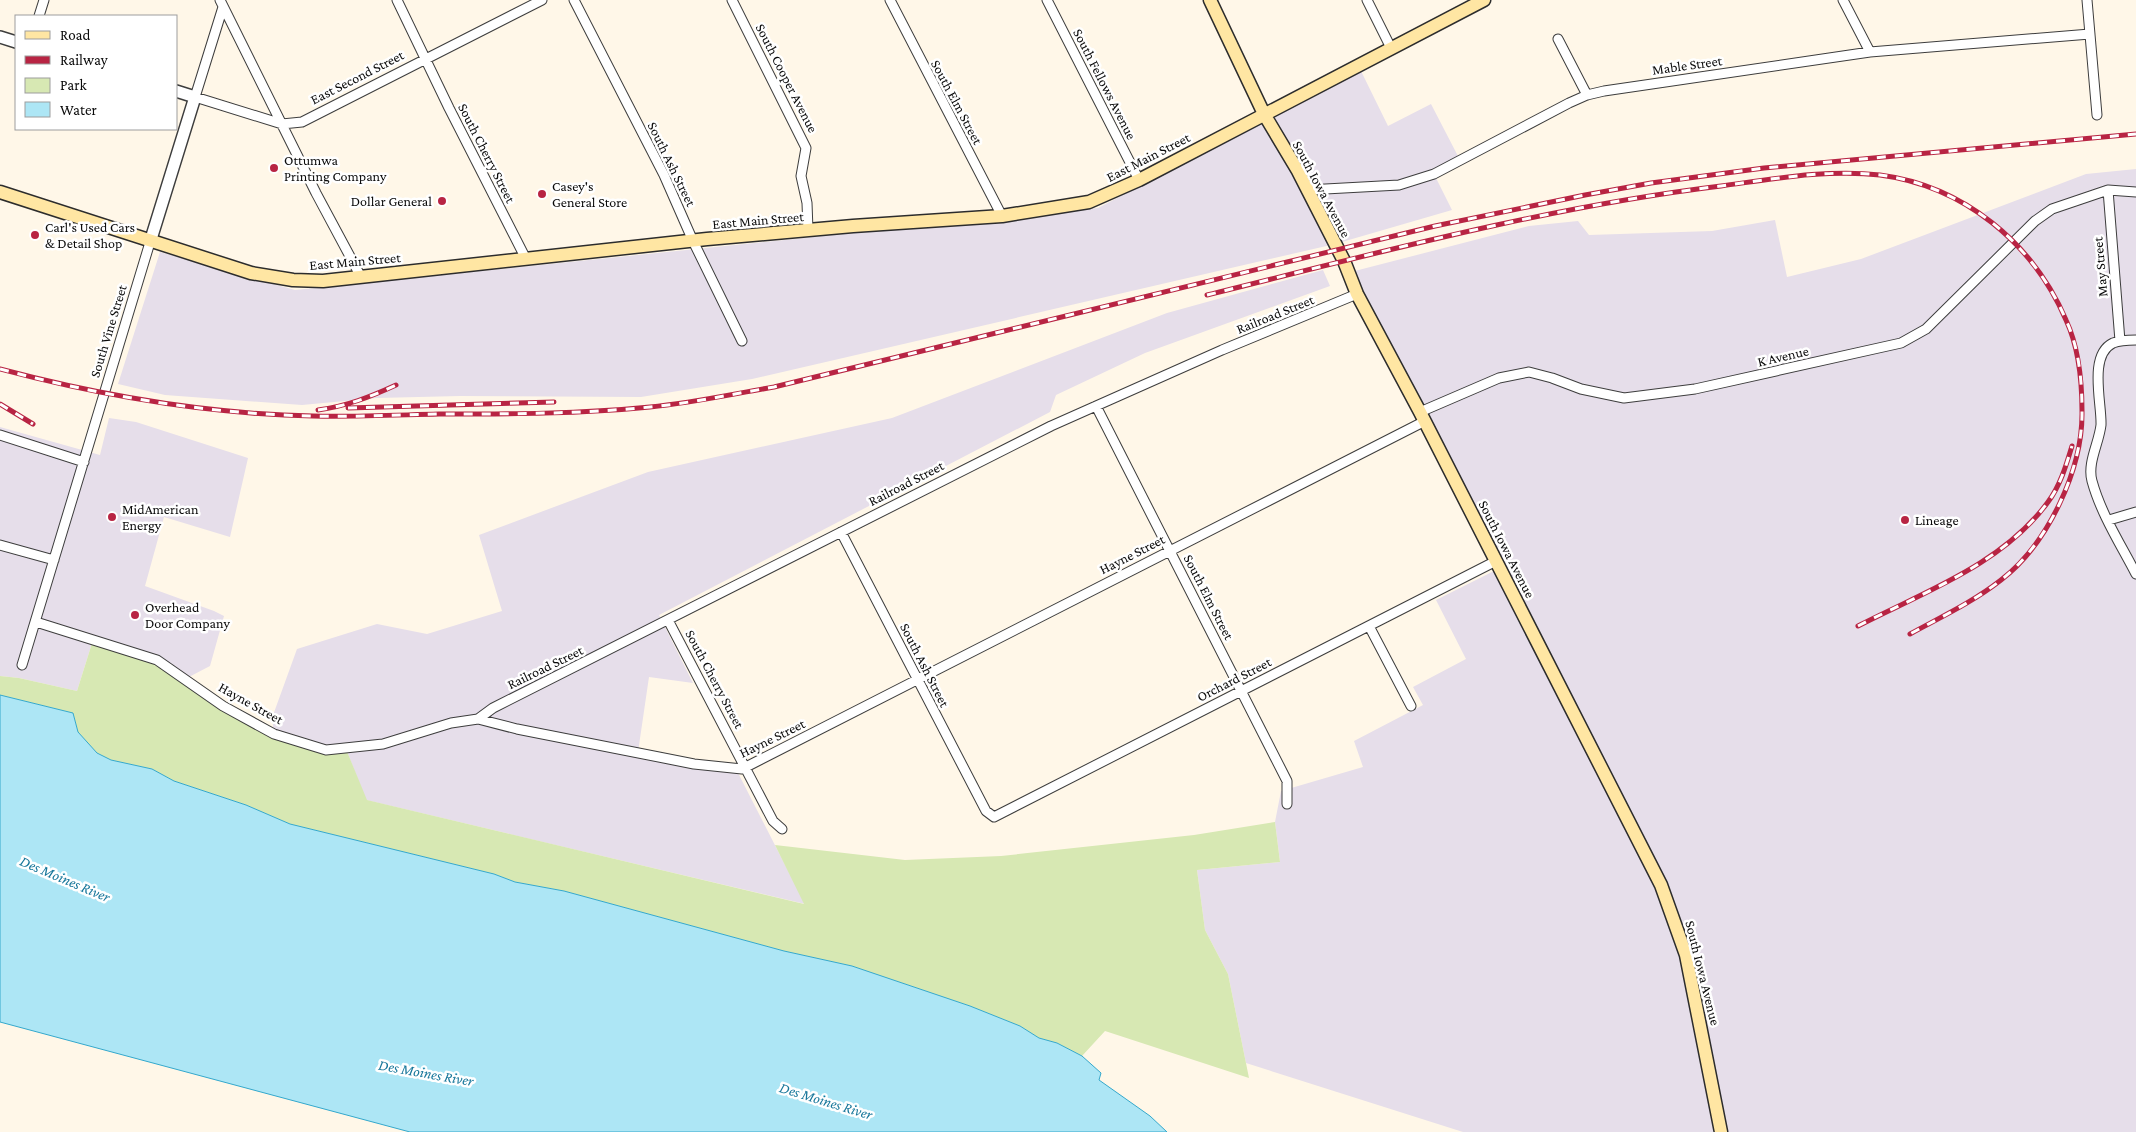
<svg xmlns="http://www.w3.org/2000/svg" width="2136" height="1132" font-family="'Crimson Pro',serif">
  <rect width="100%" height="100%" fill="#fff7e8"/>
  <path fill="#e6deea" d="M1361,71L1388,126L1431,104L1460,160L1434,174L1452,210L1335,244L752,379L641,397L460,396L377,398L302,405L165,395L118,384L160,252L295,290L1098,208Z
    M2136,169V1132H1463L1246,1063L1228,974L1205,930L1197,870L1280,862L1275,822L1281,791L1363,767L1354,741L1423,705L1413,687L1466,659L1436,600L1500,568L1347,273L1529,226L1578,221L1589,235L1712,231L1775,220L1787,277L1861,259L2086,174Z
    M1323,270L1330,286L1145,353L1056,395L1050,412L659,615L693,683L649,677L638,752L736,769L805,904L366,800L346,749L326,750L274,734L272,718L297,649L377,624L427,634L502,611L479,535L648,472L892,418L1167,313Z
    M109,418L136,422L248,458L230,537L164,517L145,586L214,611L224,616L210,666L185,679L93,640L77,691L19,678L0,676V427L100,455Z"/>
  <path fill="#d7e8b3" d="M93,640C113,646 141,651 159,661C218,694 274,751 346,749L367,800L804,904L775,845L905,860L1001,856L1194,835L1275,822L1280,862L1197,870L1205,930L1228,974L1249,1078L1105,1031L1082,1056L1057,1043L1039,1038L1020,1026L970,1006L852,966L784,951L564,891L515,882L494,874L290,824L246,805L174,781L152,769L111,760L97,753L78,732L73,713L0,695V676L19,678L77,691Z"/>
  <path fill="#ade6f5" stroke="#34a8cc" d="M0,695L73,713L78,732L97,753L111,760L152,769L174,781L246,805L290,824L494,874L515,882L564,891L784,951L852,966L970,1006L1020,1026L1039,1038L1057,1043L1082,1056L1101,1073L1099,1080L1150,1116L1167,1132H410L0,1022Z"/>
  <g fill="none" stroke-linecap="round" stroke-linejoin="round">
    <g stroke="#3d3d3d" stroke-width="11">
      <path id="minor" d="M220,0L316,193L361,277
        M397,0L449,108L526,259
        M574,0L664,175L693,241L742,341
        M732,0L806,148L801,176L807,203L808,230
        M890,0L1002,216
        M1047,0L1139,180
        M1367,0L1391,48
        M1843,0L1870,52
        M2087,0L2097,115
        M223,7L195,97L282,124L302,122L542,0
        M39,16L44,0
        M1558,39L1587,95
        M1307,190L1399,185L1434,174L1569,103L1587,95L1604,91L1870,52L2090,34
        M2108,190L2120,341
        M2136,340C2129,340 2120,340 2113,343C2088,355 2102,404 2101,425C2099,443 2087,463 2092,481C2101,514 2121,545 2136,574
        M1096,406L1287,781V804
        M1420,412L1499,378L1529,372L1552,378L1581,389L1624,398L1695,389L1901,343L1926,329L2035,221L2052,209L2108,190L2136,192
        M0,435L84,462
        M2109,520L2136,512
        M841,532L986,811L994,817L1496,561
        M0,545L54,560
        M668,620L773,821L782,829
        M36,622L157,660L223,706L274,734L326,750L383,744L451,723L478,719L517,729L694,764L742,769L1425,421
        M1369,626L1411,706
        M22,665L151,239
        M478,719L493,708L1051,426L1222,350L1357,294"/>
    </g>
    <g stroke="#3d3d3d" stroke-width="14">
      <path id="tertiary" d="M0,37L16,42
        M151,239L195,97L176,91"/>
    </g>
    <g stroke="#2c2c2c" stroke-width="15">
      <path id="secondary" d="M1210,0L1264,114L1298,171L1344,261L1357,294L1420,412L1661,885L1686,955L1721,1132
        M0,192L251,273L293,280L323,281L707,239L853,226L1002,216L1089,202L1139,180L1484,0"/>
    </g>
    <use href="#minor" stroke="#fff" stroke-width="9"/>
    <use href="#tertiary" stroke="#fff" stroke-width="11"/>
    <use href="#secondary" stroke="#ffe6a3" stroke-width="12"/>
    <g stroke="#b82443" stroke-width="5">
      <path id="rail" d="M1207,295C1377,253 1547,207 1721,186C1773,179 1828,169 1880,175C1964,186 2033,243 2066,320C2079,348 2082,380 2082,411C2083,469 2048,544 2001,580C1973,602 1941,617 1910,634
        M0,369C102,396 207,414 313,416C355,417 397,415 439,414C509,414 580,414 650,407C692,403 733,394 774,387L1435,226L1585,195L1651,183L1764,168L2136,134
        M0,404L33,424
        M348,408L554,402
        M318,410C347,406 370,397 396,385
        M1858,626C1924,592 2003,564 2048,502C2060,486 2066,466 2072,446"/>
    </g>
    <use href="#rail" stroke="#fff" stroke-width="3" stroke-dasharray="9" stroke-linecap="butt"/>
  </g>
  <g fill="#b82443" stroke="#fff" stroke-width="2">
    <circle cx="274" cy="168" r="5"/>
    <circle cx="542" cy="194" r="5"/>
    <circle cx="442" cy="201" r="5"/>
    <circle cx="35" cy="235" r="5"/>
    <circle cx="112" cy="517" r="5"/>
    <circle cx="1905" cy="520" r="5"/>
    <circle cx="135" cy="615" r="5"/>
  </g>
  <g text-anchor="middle" stroke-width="5" stroke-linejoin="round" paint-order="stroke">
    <g font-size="14" fill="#0a0a0a" stroke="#fff">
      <text transform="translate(1687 65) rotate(-8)" y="5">Mable Street</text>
      <text transform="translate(357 77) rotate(-27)" y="5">East Second Street</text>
      <text transform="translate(787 78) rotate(63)" y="5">South Cooper Avenue</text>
      <text transform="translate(1105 84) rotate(63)" y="5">South Fellows Avenue</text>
      <text transform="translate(957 102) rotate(62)" y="5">South Elm Street</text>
      <text transform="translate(487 153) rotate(63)" y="5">South Cherry Street</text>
      <text transform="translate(1148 157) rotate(-27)" y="5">East Main Street</text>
      <text transform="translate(672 164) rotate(64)" y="5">South Ash Street</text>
      <text transform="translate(1322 189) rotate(62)" y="5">South Iowa Avenue</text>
      <text transform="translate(758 220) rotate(-5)" y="5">East Main Street</text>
      <text transform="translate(355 261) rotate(-5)" y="5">East Main Street</text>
      <text transform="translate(2100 267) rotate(-95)" y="5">May Street</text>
      <text transform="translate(1275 314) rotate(-22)" y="5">Railroad Street</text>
      <text transform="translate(108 331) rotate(-73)" y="5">South Vine Street</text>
      <text transform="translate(1783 356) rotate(-13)" y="5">K Avenue</text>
      <text transform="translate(906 483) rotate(-27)" y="5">Railroad Street</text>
      <text transform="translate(1507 549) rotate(63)" y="5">South Iowa Avenue</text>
      <text transform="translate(1132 554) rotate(-27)" y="5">Hayne Street</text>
      <text transform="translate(1209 597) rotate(63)" y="5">South Elm Street</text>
      <text transform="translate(925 665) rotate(63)" y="5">South Ash Street</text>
      <text transform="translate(545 667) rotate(-26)" y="5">Railroad Street</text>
      <text transform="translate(715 679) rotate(62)" y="5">South Cherry Street</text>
      <text transform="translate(1234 679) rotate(-27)" y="5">Orchard Street</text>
      <text transform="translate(251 703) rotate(29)" y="5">Hayne Street</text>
      <text transform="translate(772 738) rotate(-26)" y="5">Hayne Street</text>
      <text transform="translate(1703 973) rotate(76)" y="5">South Iowa Avenue</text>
    </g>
    <g font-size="14" fill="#0a0a0a" stroke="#fff" text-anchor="start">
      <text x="284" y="165">Ottumwa<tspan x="284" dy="16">Printing Company</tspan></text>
      <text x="552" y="191">Casey's<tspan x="552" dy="16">General Store</tspan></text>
      <text x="432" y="206" text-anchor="end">Dollar General</text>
      <text x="45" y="232">Carl's Used Cars<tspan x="45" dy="16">&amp; Detail Shop</tspan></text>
      <text x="122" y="514">MidAmerican<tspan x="122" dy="16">Energy</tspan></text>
      <text x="1915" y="525">Lineage</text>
      <text x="145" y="612">Overhead<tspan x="145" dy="16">Door Company</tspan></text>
    </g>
    <g font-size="15" font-style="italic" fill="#16769a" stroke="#fff">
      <text transform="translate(65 879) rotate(23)" y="5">Des Moines River</text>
      <text transform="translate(426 1073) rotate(10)" y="5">Des Moines River</text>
      <text transform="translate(826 1101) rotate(17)" y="5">Des Moines River</text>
    </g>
  </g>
  <rect x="15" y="15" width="162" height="115" fill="#ffffff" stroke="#9d9d9d"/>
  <rect x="25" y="31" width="25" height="8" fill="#ffe6a3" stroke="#9d9d9d"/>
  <text x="60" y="40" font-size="15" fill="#0a0a0a">Road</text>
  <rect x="25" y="56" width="25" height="8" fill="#b82443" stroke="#9d9d9d"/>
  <text x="60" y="65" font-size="15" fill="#0a0a0a">Railway</text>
  <rect x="25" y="78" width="25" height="15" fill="#d7e8b3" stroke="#9d9d9d"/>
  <text x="60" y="90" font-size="15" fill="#0a0a0a">Park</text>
  <rect x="25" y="102" width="25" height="15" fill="#ade6f5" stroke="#9d9d9d"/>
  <text x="60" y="115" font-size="15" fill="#0a0a0a">Water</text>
</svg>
